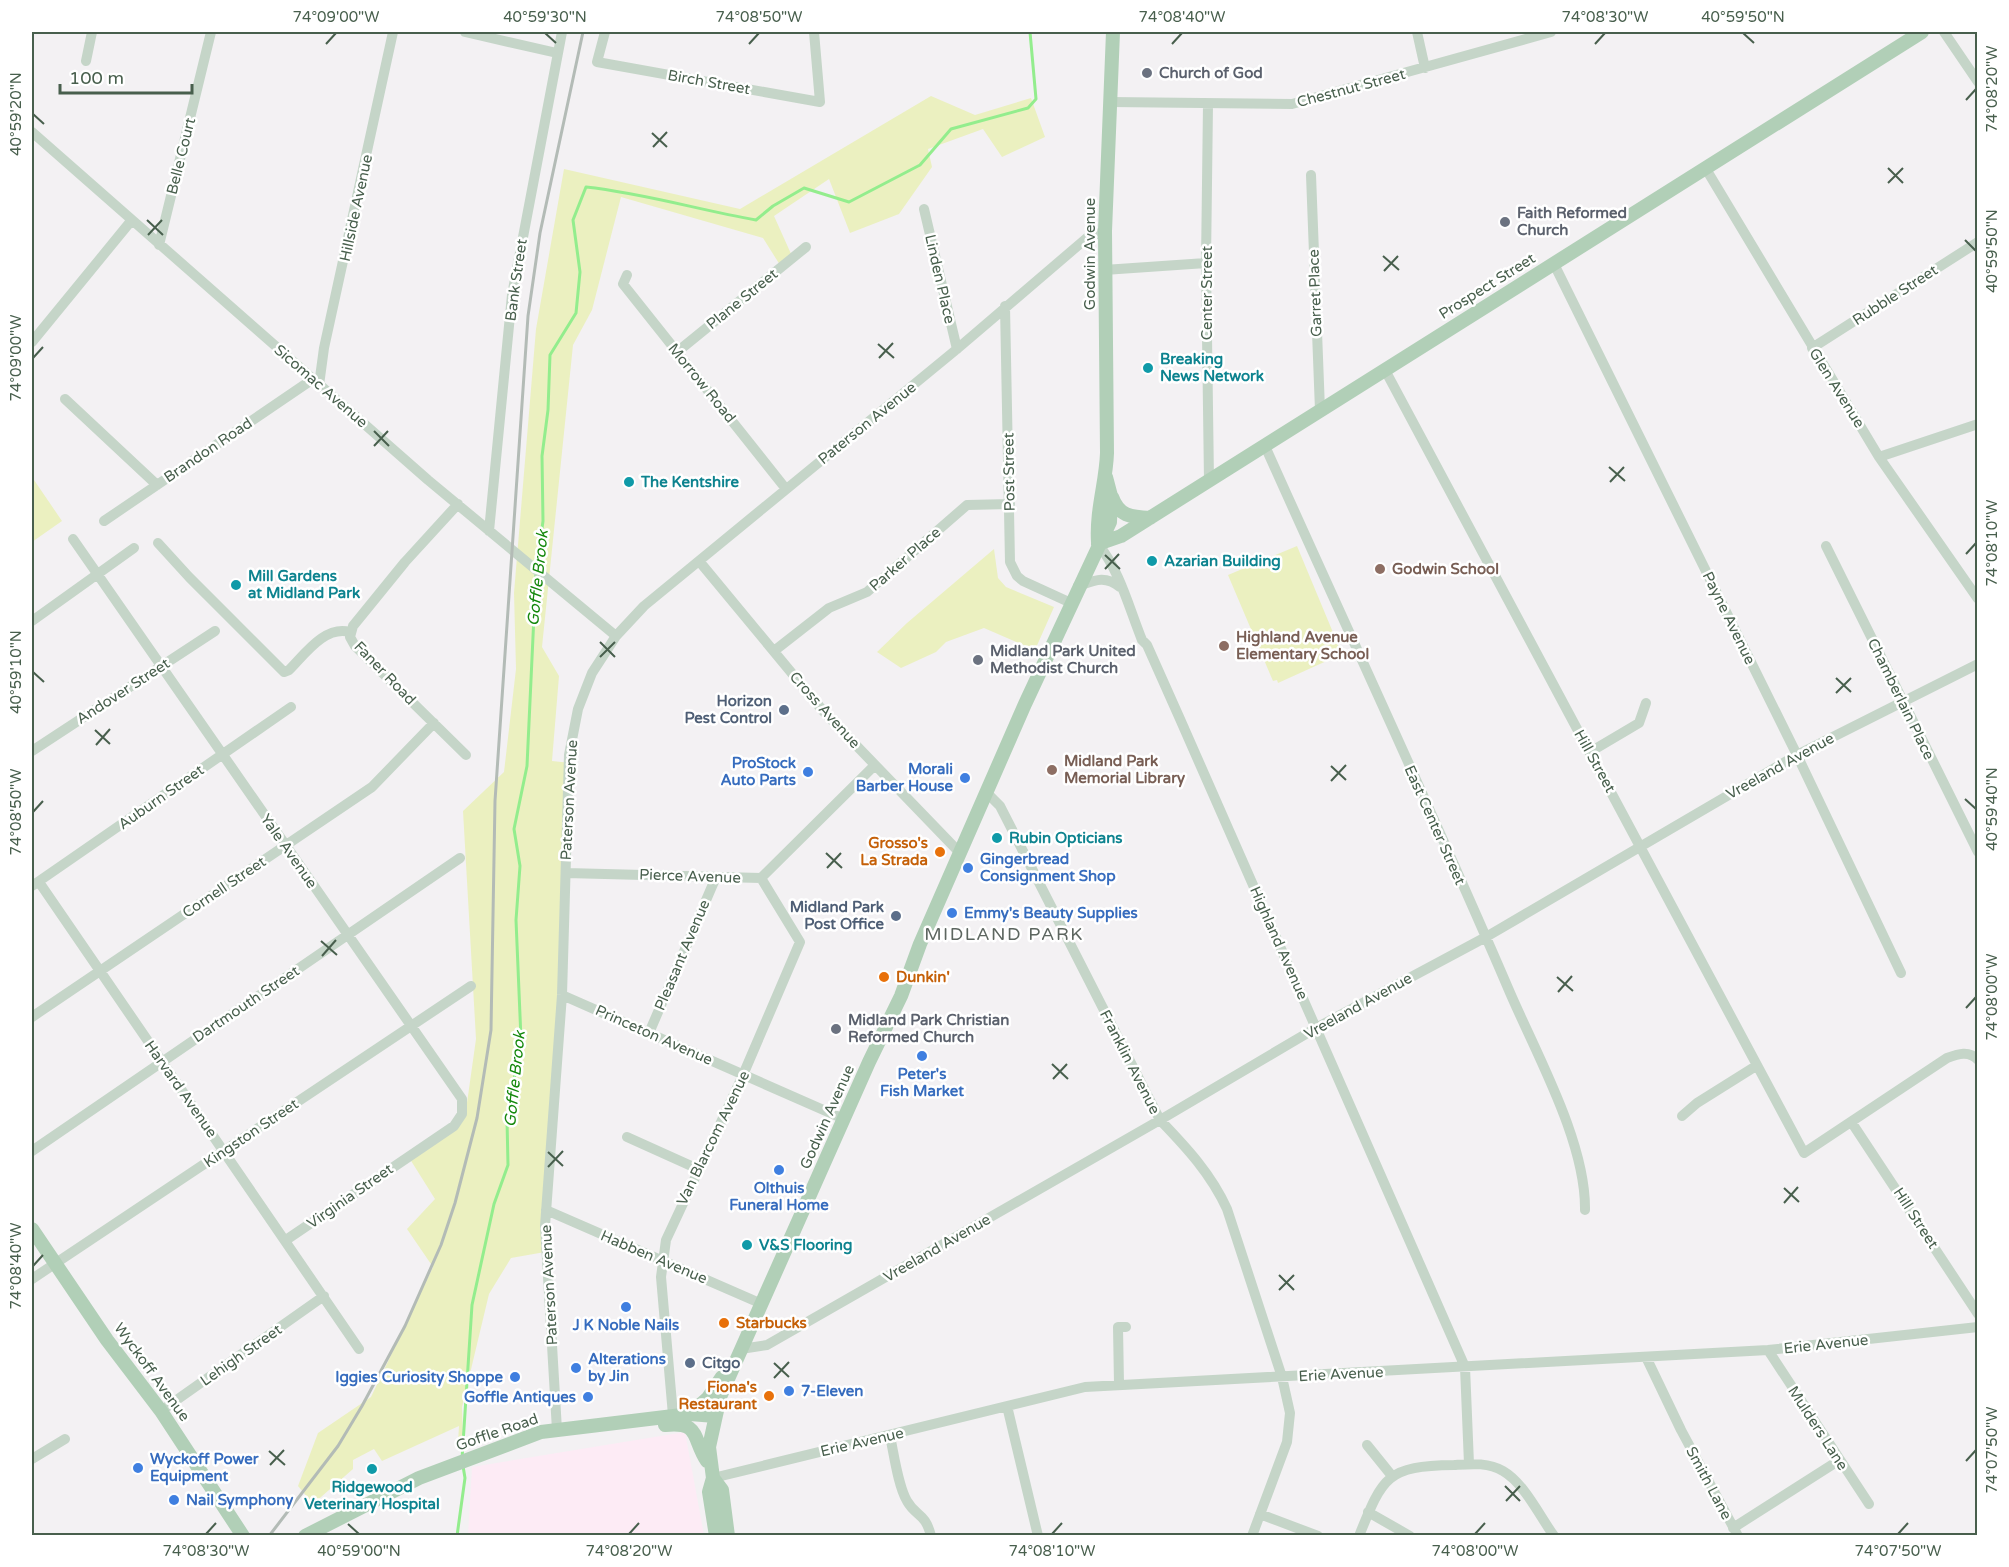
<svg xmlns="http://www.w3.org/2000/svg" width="2009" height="1567" font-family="'Varela Round',sans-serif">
  <rect width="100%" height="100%" fill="#f3f1f3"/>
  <path fill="#fdebf5" d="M685,1432L704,1535L468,1536L472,1467Z"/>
  <path fill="#ebf0c0" d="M931,96L975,115L1031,98L1045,137L1002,157L983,129L928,149L932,167L899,214L850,233L829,179L774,216L792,256L780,265L763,238L621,197L592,310L573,345L542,647L559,676L552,761L571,763L545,1252L511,1258L489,1294L462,1407L463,1441L458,1443L459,1426L382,1461L374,1449L353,1460V1469L313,1504L298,1486L318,1433L371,1397L433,1267L407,1229L435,1199L408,1156L465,1117L476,1039L463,811L504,772L516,669L514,593L536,329L564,169L740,209Z
    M32,477L62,521L32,542Z
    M1297,546L1342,654L1278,683L1277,680L1273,681L1228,575Z
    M994,549L998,578L1006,587L1054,607L1035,650L984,628L946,642L936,652L901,668L877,652L907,623Z"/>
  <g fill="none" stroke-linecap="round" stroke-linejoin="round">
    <path stroke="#93ed8d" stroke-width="3" d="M537,565L543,521L542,456L548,410L550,355L576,313L580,272L573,220L586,187C643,193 699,210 756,220L773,206L804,188L849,202L920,165L951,129L1028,108L1036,99L1030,32
      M462,1459L472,1305L494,1204L508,1165L507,1120L521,1039L516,920L520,866L514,829L527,766L536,572
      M457,1536L465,1478L463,1466"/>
    <path stroke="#c5d5c8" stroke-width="10" d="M465,32L557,53
      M605,32L597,62L820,102L814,32
      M1417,32L1425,68
      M1944,32L1978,82
      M86,61L92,32
      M1110,102L1292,104L1551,32
      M1208,104L1206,263L1209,481
      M32,132L428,480L616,636
      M1706,169L1879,457L1978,599
      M1311,175L1320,410
      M924,209L957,349
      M159,245L211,32
      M1554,264L1797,755L1901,973
      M1104,270L1206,263
      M627,275L623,284L786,489
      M1005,306L1010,562L1017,576L1023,581L1071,603
      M32,342L131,221
      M1812,348L1978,242
      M677,352L806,247
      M1385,370L1804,1153L1947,1058C1958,1054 1969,1050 1978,1060
      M319,385L324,348L393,32
      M65,399L157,485
      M1265,446C1346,627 1430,806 1508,988C1535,1052 1586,1141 1585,1210
      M1879,457L1978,424
      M458,504L405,562L353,626L350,637L355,646L466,755
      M104,521L313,379
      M489,531L512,295L562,32
      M73,539L462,1099V1114L454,1126L286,1240
      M158,543L189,577L284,672L289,670C305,654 325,625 350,632
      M1098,544C1120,571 1129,608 1142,640L1147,645L1180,719L1465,1367L1469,1464
      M1826,546L1978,852
      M699,561L824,712L960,853
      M1078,586C1095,580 1105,575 1120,587
      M32,621L134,548
      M774,651L829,608L867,592L967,505L1010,504
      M32,751L215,631
      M1590,752L1639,723L1646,703
      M987,793L1000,806L1160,1120C1187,1148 1211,1174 1227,1209L1282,1377L1290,1413L1287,1442L1252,1536
      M566,873L761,878L875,765
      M39,882L359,1349
      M32,886L291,707
      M562,995L844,1119
      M32,1017L372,787L434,723
      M649,1033L716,877
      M1682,1116L1697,1103L1756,1066
      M1852,1123L1978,1314
      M627,1137L698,1169
      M32,1151L460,858
      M546,1210L762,1304
      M32,1279L471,986
      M741,1349L767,1345L1160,1120L1316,1028L1486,937L1797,755L1978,664
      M1768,1350L1869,1504
      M1646,1357L1681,1430L1738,1536
      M1119,1384L1118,1327H1126
      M1007,1406L1038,1536
      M161,1411L324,1296
      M673,1415L661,1277L666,1240L743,1075L800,942L761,878
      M557,1430L545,1226L562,995L569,755L578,709L592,673L616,636L644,606L957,349L1088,237L1105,231
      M890,1436C894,1454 898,1486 907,1501C916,1517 925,1512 931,1536
      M1367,1445L1392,1476
      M32,1459L65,1439
      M713,1478L1085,1387L1768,1350L1978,1327
      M1368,1512L1410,1536
      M1260,1514L1318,1536
      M1733,1528L1838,1461
      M1359,1536C1383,1476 1387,1466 1454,1465C1470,1464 1488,1462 1503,1471C1524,1483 1539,1515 1554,1536"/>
    <path stroke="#b1cfb7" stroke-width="14" d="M1112,497C1119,516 1130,517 1150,518
      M1098,542C1096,510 1106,483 1107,453L1105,231L1113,32
      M1098,544L1121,536L1922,32
      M32,1229L107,1340L161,1411L243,1536
      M690,1414L708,1398L722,1377
      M665,1425C701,1421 692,1439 707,1461
      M713,1478L709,1492L716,1536
      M305,1536L419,1478L541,1432L690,1414L715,1416
      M728,1536L722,1490L713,1478L709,1447L720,1397L869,1062L901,996L920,944L1025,704L1110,522L1111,496L1106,477"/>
    <path stroke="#b3bbb6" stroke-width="3" d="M269,1536L338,1446L362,1406L405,1326L441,1245L455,1203L477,1118L491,1030L495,801L528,316L540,233L583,32"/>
  </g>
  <path fill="none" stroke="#485f4d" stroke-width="2" d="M545,33L556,43M1743,33L1754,43M326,44L336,33M749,44L759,33M1172,44L1182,33M1595,44L1605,33M1966,100L1976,89M33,114L44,124M652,133L667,147M653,147L667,132M1888,168L1903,183M1888,183L1903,168M147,220L163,235M148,235L162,220M1965,240L1976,251M1383,256L1399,270M1384,271L1398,256M878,344L894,358M33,358L43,347M879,358L893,343M374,431L389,446M374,446L388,431M1609,467L1625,481M1610,482L1624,467M1966,554L1976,543M1105,555L1120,569M1105,569L1119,554M600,642L615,657M600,657L615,642M33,672L44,682M1836,678L1851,692M1836,693L1851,678M95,730L110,744M96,745L110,729M1331,766L1346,780M1331,781L1346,765M1965,799L1976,809M33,812L43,801M826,853L842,868M827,868L841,853M321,941L337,955M322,956L336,940M1557,977L1573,991M1558,992L1572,976M1966,1008L1976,997M1052,1064L1068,1079M1053,1079L1067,1064M548,1152L563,1166M548,1167L563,1151M1784,1188L1799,1202M1784,1203L1798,1187M33,1266L43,1255M1279,1275L1294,1290M1279,1290L1294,1275M774,1363L789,1377M774,1378L789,1362M269,1451L285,1465M1966,1461L1976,1450M270,1465L284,1450M1505,1486L1520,1501M1506,1501L1520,1486M348,1524L359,1534M206,1534L216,1523M629,1534L639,1523M1052,1534L1062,1523M1475,1534L1485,1523M1898,1534L1908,1523"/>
  <g fill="#6b7280" stroke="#fff" stroke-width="2">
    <circle cx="1147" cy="73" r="6"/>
    <circle cx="1505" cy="222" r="6"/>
    <circle cx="978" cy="660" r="6"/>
    <circle cx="836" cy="1029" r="6"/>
  </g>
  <g fill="#0f9aa8" stroke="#fff" stroke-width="2">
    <circle cx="1148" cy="368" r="6"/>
    <circle cx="629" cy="482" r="6"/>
    <circle cx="1152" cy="561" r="6"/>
    <circle cx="236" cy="585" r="6"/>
    <circle cx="997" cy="838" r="6"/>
    <circle cx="747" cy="1245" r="6"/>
    <circle cx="372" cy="1469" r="6"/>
  </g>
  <g fill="#8d6e63" stroke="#fff" stroke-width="2">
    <circle cx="1380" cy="569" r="6"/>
    <circle cx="1224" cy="646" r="6"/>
    <circle cx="1052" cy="770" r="6"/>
  </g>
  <g fill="#5c6f8a" stroke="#fff" stroke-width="2">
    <circle cx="784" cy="710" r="6"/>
    <circle cx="896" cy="916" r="6"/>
    <circle cx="690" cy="1363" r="6"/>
  </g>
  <g fill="#3f7fe0" stroke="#fff" stroke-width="2">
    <circle cx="808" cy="772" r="6"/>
    <circle cx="965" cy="778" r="6"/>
    <circle cx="968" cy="868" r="6"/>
    <circle cx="952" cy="913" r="6"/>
    <circle cx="922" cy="1056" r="6"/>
    <circle cx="779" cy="1170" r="6"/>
    <circle cx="626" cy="1307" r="6"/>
    <circle cx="576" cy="1368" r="6"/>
    <circle cx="515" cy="1377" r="6"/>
    <circle cx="789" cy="1391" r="6"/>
    <circle cx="588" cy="1397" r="6"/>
    <circle cx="138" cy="1468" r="6"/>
    <circle cx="174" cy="1500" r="6"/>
  </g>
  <g fill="#e8710a" stroke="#fff" stroke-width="2">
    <circle cx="940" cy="852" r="6"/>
    <circle cx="884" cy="977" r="6"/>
    <circle cx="724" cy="1323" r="6"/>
    <circle cx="769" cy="1396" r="6"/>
  </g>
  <g text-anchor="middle" stroke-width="5" stroke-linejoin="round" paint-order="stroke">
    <g font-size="15" font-weight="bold" fill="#5b616d" stroke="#fff" text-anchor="start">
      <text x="1159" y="78">Church of God</text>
      <text x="1517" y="218">Faith Reformed<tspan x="1517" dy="17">Church</tspan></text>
      <text x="990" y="656">Midland Park United<tspan x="990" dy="17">Methodist Church</tspan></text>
      <text x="848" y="1025">Midland Park Christian<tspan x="848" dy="17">Reformed Church</tspan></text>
    </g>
    <g font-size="15" fill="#485f4d" stroke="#fff">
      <text transform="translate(709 82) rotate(10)" y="5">Birch Street</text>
      <text transform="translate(1351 88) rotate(-15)" y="5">Chestnut Street</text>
      <text transform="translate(181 156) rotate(-76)" y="5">Belle Court</text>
      <text transform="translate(356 208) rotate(-78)" y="5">Hillside Avenue</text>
      <text transform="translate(1090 254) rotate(-90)" y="5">Godwin Avenue</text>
      <text transform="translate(940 279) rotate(77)" y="5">Linden Place</text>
      <text transform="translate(516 280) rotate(-82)" y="5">Bank Street</text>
      <text transform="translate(1487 286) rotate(-32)" y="5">Prospect Street</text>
      <text transform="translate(1207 293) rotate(-90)" y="5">Center Street</text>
      <text transform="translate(1315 293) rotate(-92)" y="5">Garret Place</text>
      <text transform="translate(1895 295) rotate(-33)" y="5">Rubble Street</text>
      <text transform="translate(742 299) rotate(-39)" y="5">Plane Street</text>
      <text transform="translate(702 383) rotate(51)" y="5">Morrow Road</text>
      <text transform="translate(321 386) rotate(41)" y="5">Sicomac Avenue</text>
      <text transform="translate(1837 388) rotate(58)" y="5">Glen Avenue</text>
      <text transform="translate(867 423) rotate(-39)" y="5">Paterson Avenue</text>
      <text transform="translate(208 450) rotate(-34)" y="5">Brandon Road</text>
      <text transform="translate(1009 472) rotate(-91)" y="5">Post Street</text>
      <text transform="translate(905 559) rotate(-41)" y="5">Parker Place</text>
      <text transform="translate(1729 618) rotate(64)" y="5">Payne Avenue</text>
      <text transform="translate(385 673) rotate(46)" y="5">Faner Road</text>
      <text transform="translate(123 691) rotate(-33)" y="5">Andover Street</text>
      <text transform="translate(1901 699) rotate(64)" y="5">Chamberlain Place</text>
      <text transform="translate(825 710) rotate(48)" y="5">Cross Avenue</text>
      <text transform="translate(1595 761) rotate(61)" y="5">Hill Street</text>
      <text transform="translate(1780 766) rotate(-29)" y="5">Vreeland Avenue</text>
      <text transform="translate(161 797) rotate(-35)" y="5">Auburn Street</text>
      <text transform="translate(569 800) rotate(-87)" y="5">Paterson Avenue</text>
      <text transform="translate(1435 825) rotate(66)" y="5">East Center Street</text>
      <text transform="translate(289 851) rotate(55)" y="5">Yale Avenue</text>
      <text transform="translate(690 876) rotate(2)" y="5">Pierce Avenue</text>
      <text transform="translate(224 887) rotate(-34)" y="5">Cornell Street</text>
      <text transform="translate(1279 943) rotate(66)" y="5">Highland Avenue</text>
      <text transform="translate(682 955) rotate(-67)" y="5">Pleasant Avenue</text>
      <text transform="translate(246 1004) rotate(-34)" y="5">Dartmouth Street</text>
      <text transform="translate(1358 1006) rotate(-29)" y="5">Vreeland Avenue</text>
      <text transform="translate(654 1035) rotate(24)" y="5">Princeton Avenue</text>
      <text transform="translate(1130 1062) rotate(63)" y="5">Franklin Avenue</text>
      <text transform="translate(181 1089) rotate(55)" y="5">Harvard Avenue</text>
      <text transform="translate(827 1117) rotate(-66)" y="5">Godwin Avenue</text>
      <text transform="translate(251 1133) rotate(-34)" y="5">Kingston Street</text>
      <text transform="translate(713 1138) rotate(-64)" y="5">Van Blarcom Avenue</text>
      <text transform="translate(350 1196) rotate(-35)" y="5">Virginia Street</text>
      <text transform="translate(1916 1218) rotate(57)" y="5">Hill Street</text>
      <text transform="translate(937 1248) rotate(-30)" y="5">Vreeland Avenue</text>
      <text transform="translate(654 1257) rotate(23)" y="5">Habben Avenue</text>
      <text transform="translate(549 1285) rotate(-93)" y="5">Paterson Avenue</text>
      <text transform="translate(1826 1344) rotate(-6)" y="5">Erie Avenue</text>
      <text transform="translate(241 1355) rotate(-35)" y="5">Lehigh Street</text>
      <text transform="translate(152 1372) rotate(54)" y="5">Wyckoff Avenue</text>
      <text transform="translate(1341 1374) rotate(-3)" y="5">Erie Avenue</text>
      <text transform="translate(1818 1428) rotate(57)" y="5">Mulders Lane</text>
      <text transform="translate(497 1432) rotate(-19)" y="5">Goffle Road</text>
      <text transform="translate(862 1442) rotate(-13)" y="5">Erie Avenue</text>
      <text transform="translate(1709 1483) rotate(62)" y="5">Smith Lane</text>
    </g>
    <g font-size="15" font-weight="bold" fill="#0d838f" stroke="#fff" text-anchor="start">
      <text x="1160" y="364">Breaking<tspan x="1160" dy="17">News Network</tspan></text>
      <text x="641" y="487">The Kentshire</text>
      <text x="1164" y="566">Azarian Building</text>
      <text x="248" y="581">Mill Gardens<tspan x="248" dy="17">at Midland Park</tspan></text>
      <text x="1009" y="843">Rubin Opticians</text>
      <text x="759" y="1250">V&amp;S Flooring</text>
      <text x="372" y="1492" text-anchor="middle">Ridgewood<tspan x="372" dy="17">Veterinary Hospital</tspan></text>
    </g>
    <g font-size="15" font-weight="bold" fill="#785e54" stroke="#fff" text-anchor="start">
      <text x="1392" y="574">Godwin School</text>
      <text x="1236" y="642">Highland Avenue<tspan x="1236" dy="17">Elementary School</tspan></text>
      <text x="1064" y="766">Midland Park<tspan x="1064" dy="17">Memorial Library</tspan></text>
    </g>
    <g font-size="15" font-weight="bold" fill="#4e5e75" stroke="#fff" text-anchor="end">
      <text x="772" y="706">Horizon<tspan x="772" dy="17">Pest Control</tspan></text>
      <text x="884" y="912">Midland Park<tspan x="884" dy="17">Post Office</tspan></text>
      <text x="702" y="1368" text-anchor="start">Citgo</text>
    </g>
    <g font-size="15" font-weight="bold" fill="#366cbe" stroke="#fff" text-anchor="start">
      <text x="796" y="768" text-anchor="end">ProStock<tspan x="796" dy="17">Auto Parts</tspan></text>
      <text x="953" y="774" text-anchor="end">Morali<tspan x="953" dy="17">Barber House</tspan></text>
      <text x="980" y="864">Gingerbread<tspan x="980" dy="17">Consignment Shop</tspan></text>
      <text x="964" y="918">Emmy's Beauty Supplies</text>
      <text x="922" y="1079" text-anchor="middle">Peter's<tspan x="922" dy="17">Fish Market</tspan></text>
      <text x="779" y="1193" text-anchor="middle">Olthuis<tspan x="779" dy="17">Funeral Home</tspan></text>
      <text x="626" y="1330" text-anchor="middle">J K Noble Nails</text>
      <text x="588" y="1364">Alterations<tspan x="588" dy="17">by Jin</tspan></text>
      <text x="503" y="1382" text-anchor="end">Iggies Curiosity Shoppe</text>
      <text x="801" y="1396">7-Eleven</text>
      <text x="576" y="1402" text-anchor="end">Goffle Antiques</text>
      <text x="150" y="1464">Wyckoff Power<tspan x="150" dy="17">Equipment</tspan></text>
      <text x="186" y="1505">Nail Symphony</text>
    </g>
    <g font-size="15" font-weight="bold" fill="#c56008" stroke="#fff" text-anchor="end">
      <text x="928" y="848">Grosso's<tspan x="928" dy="17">La Strada</tspan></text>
      <text x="896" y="982" text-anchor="start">Dunkin'</text>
      <text x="736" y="1328" text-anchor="start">Starbucks</text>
      <text x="757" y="1392">Fiona's<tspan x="757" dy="17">Restaurant</tspan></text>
    </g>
    <g font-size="16" font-style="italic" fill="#14880c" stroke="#fff">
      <text transform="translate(537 578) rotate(-84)" y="6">Goffle Brook</text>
      <text transform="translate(514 1079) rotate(-84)" y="6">Goffle Brook</text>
    </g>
    <g font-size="18" letter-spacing="1.5" fill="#5d6660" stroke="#fff">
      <text x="1004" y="940">MIDLAND PARK</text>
    </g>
  </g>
  <rect width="2009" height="1567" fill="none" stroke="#ffffff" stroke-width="66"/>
  <path d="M60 84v9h132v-9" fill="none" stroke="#485f4d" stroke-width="3"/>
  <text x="69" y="84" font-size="18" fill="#485f4d" stroke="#ffffff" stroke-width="4.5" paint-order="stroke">100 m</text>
  <rect x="33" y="33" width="1943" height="1501" fill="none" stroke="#485f4d" stroke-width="2"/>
  <g font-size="15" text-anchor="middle" fill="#485f4d">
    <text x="336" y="22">74°09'00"W</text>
    <text x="545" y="22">40°59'30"N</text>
    <text x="759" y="22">74°08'50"W</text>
    <text x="1182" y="22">74°08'40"W</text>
    <text x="1605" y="22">74°08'30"W</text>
    <text x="1743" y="22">40°59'50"N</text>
    <text transform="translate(1992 89) rotate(-90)" y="5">74°08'20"W</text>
    <text transform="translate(16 114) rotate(-90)" y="5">40°59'20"N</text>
    <text transform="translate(1992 251) rotate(-90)" y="5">40°59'50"N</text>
    <text transform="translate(16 358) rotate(-90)" y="5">74°09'00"W</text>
    <text transform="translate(1992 543) rotate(-90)" y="5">74°08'10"W</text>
    <text transform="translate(16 672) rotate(-90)" y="5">40°59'10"N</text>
    <text transform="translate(1992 809) rotate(-90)" y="5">40°59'40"N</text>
    <text transform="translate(16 812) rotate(-90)" y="5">74°08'50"W</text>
    <text transform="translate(1992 997) rotate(-90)" y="5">74°08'00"W</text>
    <text transform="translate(16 1266) rotate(-90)" y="5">74°08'40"W</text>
    <text transform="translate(1992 1450) rotate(-90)" y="5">74°07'50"W</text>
    <text x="206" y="1556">74°08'30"W</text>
    <text x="359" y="1556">40°59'00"N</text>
    <text x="629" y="1556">74°08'20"W</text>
    <text x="1052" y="1556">74°08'10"W</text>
    <text x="1475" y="1556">74°08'00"W</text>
    <text x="1898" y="1556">74°07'50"W</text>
  </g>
</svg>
